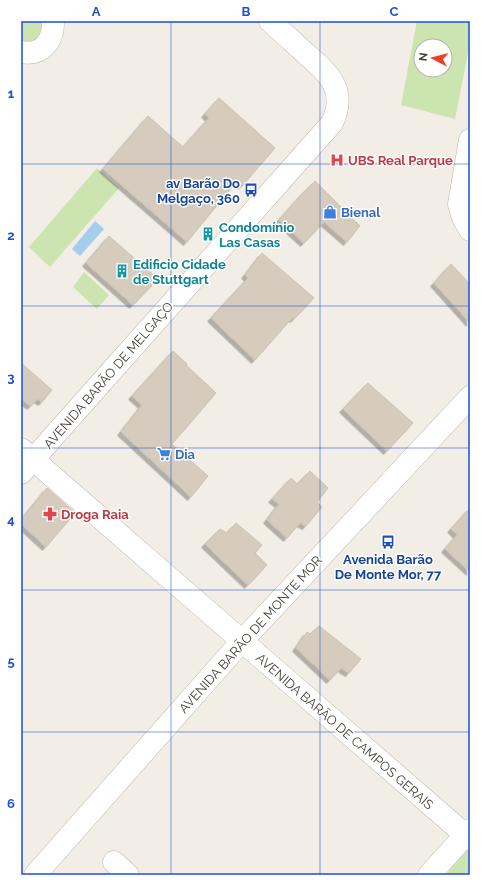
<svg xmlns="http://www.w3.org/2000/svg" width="491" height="896" font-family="Raleway,sans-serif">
  <defs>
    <filter id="shadow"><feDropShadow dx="-3.5" dy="3.5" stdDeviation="0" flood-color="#0004"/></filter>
  </defs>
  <rect width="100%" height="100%" fill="#f2eee5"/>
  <path fill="#cce4b0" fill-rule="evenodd" d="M21,21H50V31L21,49Z
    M417,21H470V43L455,119L401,105ZM421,46H445V70H421Z
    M97,168L119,188L50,267L29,247Z
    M84,272L109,295L97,309L73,287Z
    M470,842V875H446Z"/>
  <path fill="#a4ceec" d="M95,221L104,229L80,256L72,249Z"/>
  <path fill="#d5ccbe" stroke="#cdc1af" filter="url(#shadow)" d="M219,98L275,148L242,186L237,181L187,242L103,169L148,116L183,147L209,118L205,114Z
    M315,181L360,226L347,242L324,222L304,243L279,220L301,195Z
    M109,236L158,279L133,305L86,263Z
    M262,253L314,298L294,319L292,318L255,360L211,318L248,278L245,275Z
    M451,264L470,284V323L434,283Z
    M173,351L187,364L186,365L216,393L172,444L208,476L191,497L121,432L142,405L132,396Z
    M21,363L52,390L42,402L37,399L31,406L21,399Z
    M368,383L413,423L387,451L343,409Z
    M310,471L328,488L317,502L322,507L306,526L300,523L287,538L267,520L279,504L272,499L291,478L297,484Z
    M47,488L75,513L46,547L21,524V520Z
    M470,508V572L445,549L457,535L451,529Z
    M236,523L262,545L255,553L267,565L248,585L205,544L220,529L227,533Z
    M319,626L361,659L349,673L341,668L330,680L296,648L307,632L310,634Z"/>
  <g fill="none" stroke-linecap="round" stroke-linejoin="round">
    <g stroke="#bfb8ab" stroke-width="23">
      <path id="minor" d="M21,52C42,56 54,41 53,21
        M470,140L459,204L463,218L470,230
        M21,449L470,839
        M21,473L332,123C348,89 328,73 304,52C293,42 281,31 270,21
        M114,862L128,875
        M35,875L242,641L470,397
        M429,875L470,830"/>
    </g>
    <use href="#minor" stroke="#fff" stroke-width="22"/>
  </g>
  <path fill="none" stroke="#1d4ed8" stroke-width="1" stroke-opacity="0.55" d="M171,21V875M320,21V875M21,164H470M21,306H470M21,448H470M21,590H470M21,732H470"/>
  <defs>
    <g id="hospital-bare" transform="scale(1.08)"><path d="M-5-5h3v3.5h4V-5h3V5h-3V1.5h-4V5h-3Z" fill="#e0444e" stroke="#fff" stroke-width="2.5" paint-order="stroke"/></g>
    <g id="bus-bare" transform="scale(1.08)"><path d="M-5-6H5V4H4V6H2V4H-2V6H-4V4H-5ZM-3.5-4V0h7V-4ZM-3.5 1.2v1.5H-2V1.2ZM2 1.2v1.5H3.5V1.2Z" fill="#1a4fb4" stroke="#fff" stroke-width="2.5" paint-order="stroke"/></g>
    <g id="shop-bare" transform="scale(1.08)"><path d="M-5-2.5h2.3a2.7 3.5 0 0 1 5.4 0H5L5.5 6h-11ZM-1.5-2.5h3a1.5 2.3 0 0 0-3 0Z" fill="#3f7fe0" stroke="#fff" stroke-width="2.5" paint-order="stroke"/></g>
    <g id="building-bare" transform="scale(1.08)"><path d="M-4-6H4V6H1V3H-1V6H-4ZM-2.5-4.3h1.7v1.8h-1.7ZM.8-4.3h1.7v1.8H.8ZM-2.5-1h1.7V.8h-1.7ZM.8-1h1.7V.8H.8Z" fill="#0f9aa8" stroke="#fff" stroke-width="2.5" paint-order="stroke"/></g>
    <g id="supermarket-bare" transform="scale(1.08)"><path d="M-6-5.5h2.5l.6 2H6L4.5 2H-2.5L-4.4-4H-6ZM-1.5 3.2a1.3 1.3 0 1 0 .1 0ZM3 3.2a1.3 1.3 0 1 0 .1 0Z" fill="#3f7fe0" stroke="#fff" stroke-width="2.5" paint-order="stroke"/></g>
    <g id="pharmacy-bare" transform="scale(1.08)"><path d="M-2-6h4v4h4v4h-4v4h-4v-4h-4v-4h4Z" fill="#e0444e" stroke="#fff" stroke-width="2.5" paint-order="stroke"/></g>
  </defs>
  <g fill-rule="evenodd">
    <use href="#hospital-bare" x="337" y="160"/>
    <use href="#bus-bare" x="251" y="190"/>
    <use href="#shop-bare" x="330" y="212"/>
    <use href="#building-bare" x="208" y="234"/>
    <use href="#building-bare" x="122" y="271"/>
    <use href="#supermarket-bare" x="164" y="454"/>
    <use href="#pharmacy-bare" x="50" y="514"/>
    <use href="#bus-bare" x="388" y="542"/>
  </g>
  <g text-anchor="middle" stroke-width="3" stroke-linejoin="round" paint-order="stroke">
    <g font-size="13" font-weight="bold" fill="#be3a42" stroke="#fff" text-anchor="start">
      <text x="348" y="165">UBS Real Parque</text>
      <text x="61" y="519">Droga Raia</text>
    </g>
    <g font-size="13" font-weight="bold" fill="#164399" stroke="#fff" text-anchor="end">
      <text x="240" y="188">av Barão Do<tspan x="240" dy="15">Melgaço, 360</tspan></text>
      <text x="388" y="564" text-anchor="middle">Avenida Barão<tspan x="388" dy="15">De Monte Mor, 77</tspan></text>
    </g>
    <g font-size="13" font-weight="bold" fill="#366cbe" stroke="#fff" text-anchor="start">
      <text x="341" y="217">Bienal</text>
      <text x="175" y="459">Dia</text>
    </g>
    <g font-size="13" font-weight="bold" fill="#0d838f" stroke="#fff" text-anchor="start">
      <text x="219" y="232">Condomínio<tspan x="219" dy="15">Las Casas</tspan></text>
      <text x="133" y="269">Edificio Cidade<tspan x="133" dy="15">de Stuttgart</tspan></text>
    </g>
    <g font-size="13" fill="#443e35" stroke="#fff">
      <text transform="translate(108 375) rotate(-49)" y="5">AVENIDA BARÃO DE MELGAÇO</text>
      <text transform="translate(250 634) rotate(-48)" y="5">AVENIDA BARÃO DE MONTE MOR</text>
      <text transform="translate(345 731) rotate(41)" y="5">AVENIDA BARÃO DE CAMPOS GERAIS</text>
    </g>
  </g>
  <rect width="491" height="896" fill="none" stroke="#ffffff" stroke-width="44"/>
  <g transform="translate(433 58) rotate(277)"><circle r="19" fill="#ffffff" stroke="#b4b2ae"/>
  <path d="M0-3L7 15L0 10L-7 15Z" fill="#ee3f20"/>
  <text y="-6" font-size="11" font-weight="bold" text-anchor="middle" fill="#443e35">N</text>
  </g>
  <rect x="22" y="22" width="447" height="852" fill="none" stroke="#1d4ed8" stroke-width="1.5"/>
  <g font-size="13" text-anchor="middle" font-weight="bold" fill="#1d4ed8">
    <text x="96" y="16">A</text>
    <text x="246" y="16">B</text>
    <text x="394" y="16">C</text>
    <text x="11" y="98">1</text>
    <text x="11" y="240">2</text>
    <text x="11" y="382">3</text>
    <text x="11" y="524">4</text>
    <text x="11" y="666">5</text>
    <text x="11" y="808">6</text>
  </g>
</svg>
